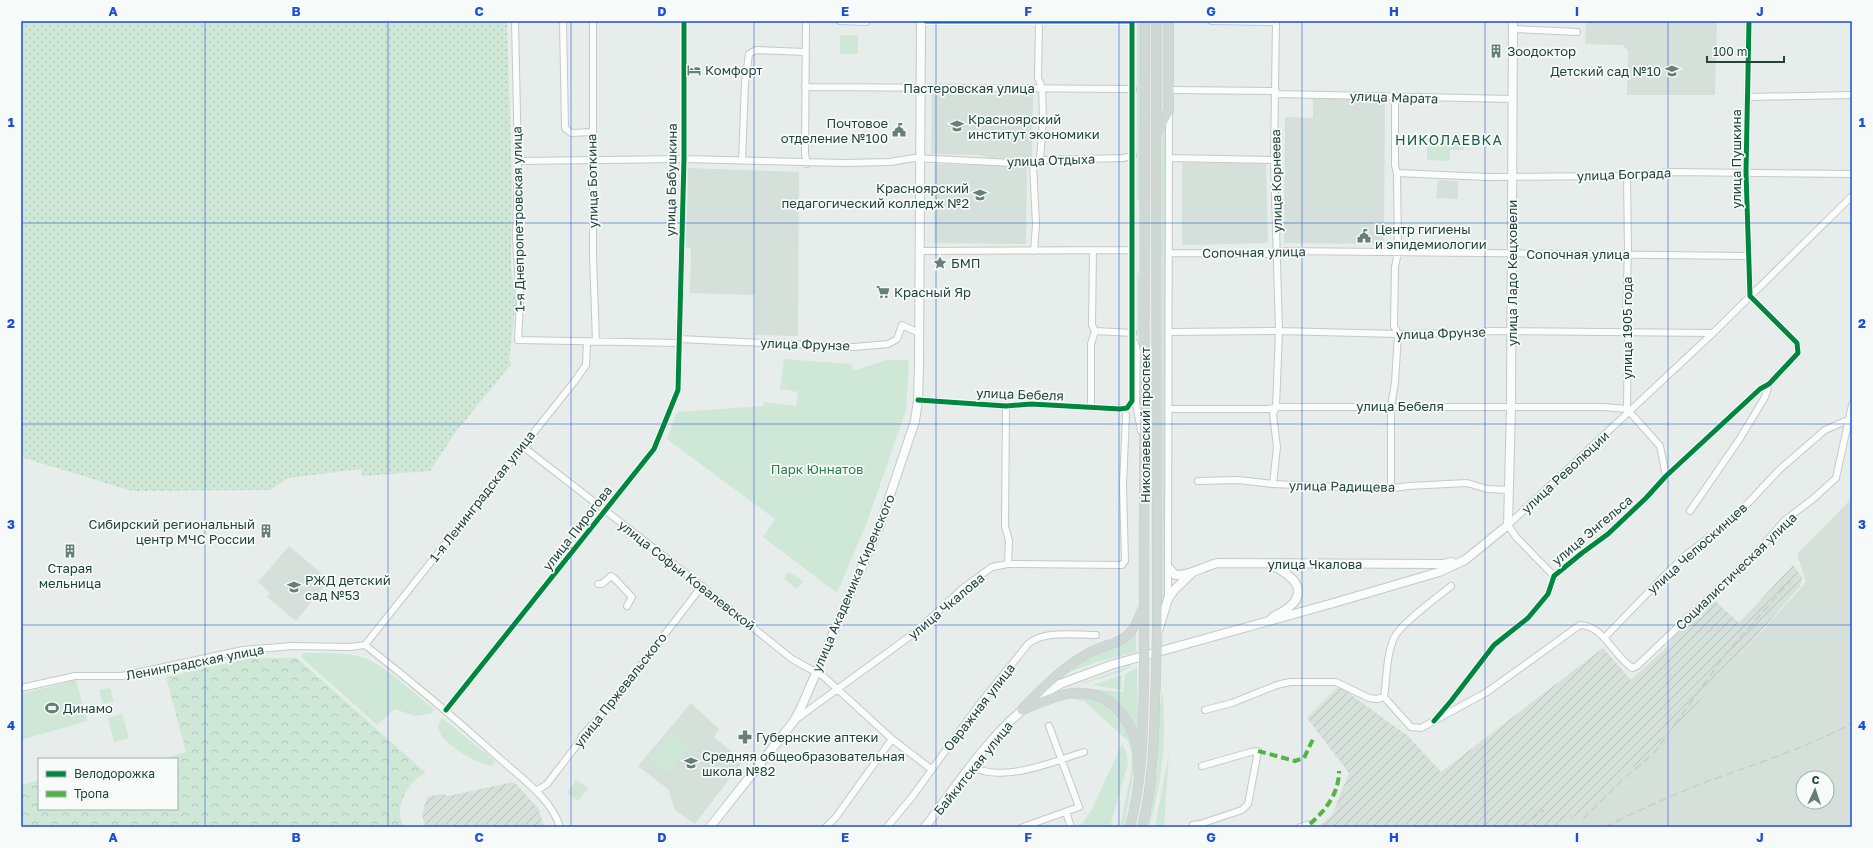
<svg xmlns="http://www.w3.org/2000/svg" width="1873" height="848" font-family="'Golos Text',sans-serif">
  <defs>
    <pattern id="industrial-furrows" width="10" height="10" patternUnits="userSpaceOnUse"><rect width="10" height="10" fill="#d5e0da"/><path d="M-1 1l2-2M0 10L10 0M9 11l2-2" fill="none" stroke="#b7c1bc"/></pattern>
    <pattern id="forest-crowns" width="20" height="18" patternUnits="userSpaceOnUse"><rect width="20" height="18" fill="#cfe7d6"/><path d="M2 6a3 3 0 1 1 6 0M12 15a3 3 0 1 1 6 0" fill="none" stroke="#b1c7b8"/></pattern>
    <pattern id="garden-dots" width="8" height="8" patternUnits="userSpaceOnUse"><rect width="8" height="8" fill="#cfe7d6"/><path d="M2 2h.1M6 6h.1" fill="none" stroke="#b1c7b8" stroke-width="1.8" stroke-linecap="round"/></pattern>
  </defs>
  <rect width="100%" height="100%" fill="#e7edea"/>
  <path fill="#d5e0da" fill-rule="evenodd" d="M1586,21H1717L1715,95H1627L1628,51L1623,45L1585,44Z
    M932,94L1033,95L1032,160L988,158L981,155L931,154Z
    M1313,98L1385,99L1384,244L1284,243L1285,117L1313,118Z
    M1182,163H1266L1268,243L1182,245Z
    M934,164L1027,166L1026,244L934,243Z
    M688,168L799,172L798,336L755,335V295L690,293L691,248H686Z
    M1438,180L1458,181V199L1436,198Z
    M1852,498V827H1560L1591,804L1617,779L1649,755L1670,728H1674L1729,668L1806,582L1797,554ZM1803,778H1827V802H1803Z
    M289,546L329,580L296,621L267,597L270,593L258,582Z
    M691,703L719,729L714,737L743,761L695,824L675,810L668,789L638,766Z"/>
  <path fill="url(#industrial-furrows)" d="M1793,565L1802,577L1800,586L1729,668L1674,729L1670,728L1649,755L1617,779L1591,804L1560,827H1318L1332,815L1349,773L1307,718L1339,686L1408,736L1441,772L1603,648L1631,680L1667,647L1672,638L1691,620L1697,618L1715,601L1739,623Z
    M514,782L538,808L544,827H425L422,814L427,797L441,794L448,796Z"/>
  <path fill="#cfe7d6" d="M1137,21H1141V207L1137,197Z
    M1160,21H1165V107L1162,116L1158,122Z
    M840,35H858V54H840Z
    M1166,125L1165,594L1162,599V131Z
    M1427,138H1464V150H1450V161L1427,160Z
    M1137,270L1140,281V339L1137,334Z
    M784,359L851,364L853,371L887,360H909L906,410L867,522L837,593L763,537L775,519L667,439L677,412L763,406L764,402L796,406L798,392L780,389Z
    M789,572L803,581L797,589L784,579Z
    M1136,630V652L1100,661L1061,675L1074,665Z
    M303,653C321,653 347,652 365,658C381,663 419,697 434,709L432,713L415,716L395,709L377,725L301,657Z
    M1132,665L1124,671L1072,687Z
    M1137,668L1138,736C1121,713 1112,692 1082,688L1123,692L1125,674Z
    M1122,675L1121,690L1092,685Z
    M76,680L87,721L21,740V694Z
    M110,688L114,701L103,704L99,690Z
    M1163,690C1163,705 1164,720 1164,734C1163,766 1158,797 1149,827H1147L1158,768L1160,707Z
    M1070,696L1096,697L1109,707L1120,718L1135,741L1134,771L1124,827H1120L1130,778L1132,754L1128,741L1084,701L1071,699Z
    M122,714L129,738L114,742L108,718Z
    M442,718L495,761L492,766C478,765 446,745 440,733C437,727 439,723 442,718Z
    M671,732L687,745V749L670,771L666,772L651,762L650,758Z
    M1122,744L1126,751L1128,763L1110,827H1080L1092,809Z
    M1169,753L1164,826L1155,827Z
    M576,780L588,788L578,801L567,793Z"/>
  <path fill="url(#forest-crowns)" d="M252,658H297L426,773C412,779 401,796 400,811C399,816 402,822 403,827H21V785L39,780V809H177V759H163L186,752L166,677Z"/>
  <path fill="url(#garden-dots)" d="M21,21H507L512,184L511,267L516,301L509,360L512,363L455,433L430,471L362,476L361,469L288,478L271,490L132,491L21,457Z"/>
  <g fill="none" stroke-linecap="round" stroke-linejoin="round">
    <g stroke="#c4cac7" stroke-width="8">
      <path id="minor" d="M515,21L518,161L516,239L520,302L518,340L679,343
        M563,21L565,128L571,133L592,132
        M593,21V256L596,342
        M806,21L805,154L807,164
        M840,21L866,22
        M1212,21L1276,22
        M1513,29L1577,32
        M805,87L1133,89
        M1170,90L1276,91V94L1513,99
        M1747,97L1852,95
        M1169,158L1274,160
        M518,161L684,159L844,163L890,162L914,158L1033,164L1040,160L1124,158L1133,155
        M742,161L745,83L749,54L756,50L805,52
        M1397,173L1487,177L1627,176L1671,172L1852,174
        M920,251L1132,250
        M1034,251L1036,225L1033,164L1040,160L1043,120L1042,88L1038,78L1039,21
        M1169,253L1277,254L1285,251L1748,256
        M1095,331L1133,333
        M1169,332L1279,331L1398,334L1473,333L1490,331L1713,333
        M679,339L854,347L888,344L897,339L902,325L919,333
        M1135,343L1137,351L1136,403L1141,431
        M918,400L1006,406L1031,404L1120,409L1127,408L1132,401V21H926
        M1006,406L1005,526L1009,541L1008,564
        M1091,408V344L1095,331L1092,325L1093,250
        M1170,409H1269L1276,407H1604L1627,409L1660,446L1666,476
        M1627,409L1628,332L1626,316L1628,250L1627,176
        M522,446L660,553L792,659L823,676L892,739L931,769
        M1198,481L1238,480L1273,484L1388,489L1408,486L1467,483L1487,489L1509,490
        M1273,484L1277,447L1273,414L1276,407L1279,331L1274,160L1276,21
        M1391,488V406L1395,383L1398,334L1394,326L1395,267L1398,252L1397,173L1395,165V97
        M1690,511L1739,440L1765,397L1769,384
        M1554,576L1516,537L1508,525L1713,333L1852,196
        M598,584H602L611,576L614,578L632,597L627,606
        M1451,586C1438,597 1400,624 1394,638C1386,656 1387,678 1384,697L1411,727L1421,728L1487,692L1580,625C1604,626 1613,655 1632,668L1637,666L1759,550L1785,520L1813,499L1836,478L1852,405
        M1168,598L1169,113
        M1604,638L1669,571L1686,555L1733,519L1780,469L1825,430L1850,419
        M365,645L574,382L586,365L587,342
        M21,688L75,676H122L243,650L293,646L350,647L365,645C411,681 455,718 498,757C520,777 551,798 560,827
        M446,710L654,449L678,390L684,159V21
        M1205,710L1232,703L1277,685L1290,682H1336L1369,698L1377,699L1384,697
        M795,720L917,631L962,589L992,567L1008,564L1122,565L1125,561L1123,485L1126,415
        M1434,721L1451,701L1494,645L1528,618L1548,594L1554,576L1582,553L1608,534L1646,498L1666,476L1760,389L1769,384L1798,353L1797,343L1750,296L1746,172L1749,21
        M972,767C1005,783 1052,762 1084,752
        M536,791L547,784L580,741L582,736L611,704L702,586
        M1066,812L1071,827
        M1193,825L1200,824L1242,810L1248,804L1258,751L1251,752L1202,766
        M826,827L836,817L892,739
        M887,827L912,797L975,710L1028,644C1044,630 1075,635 1096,635
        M1023,827L1079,807L1049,726
        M1300,827L1310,824"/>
    </g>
    <g stroke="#c2cbc7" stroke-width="10">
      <path id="secondary" d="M1170,569L1175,575C1190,576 1204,566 1218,563L1444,564L1452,562
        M1272,618C1279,613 1290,609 1295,601C1306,584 1285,572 1273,566
        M1158,631L1168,599L1175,589L1193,572
        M1037,698L1060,684L1111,665L1337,602L1439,572L1465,560L1508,525L1511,408L1513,21
        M710,827L794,721L800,710L880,525L915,421L918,400L919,365L921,21
        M925,827C955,788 988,737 1026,707"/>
    </g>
    <g stroke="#c2ccc9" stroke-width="10">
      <path id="primary" d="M1156,21L1157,635
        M1156,134L1169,110V21
        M1144,633L1145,21
        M1024,707C1043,688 1061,669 1085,655C1113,639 1129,648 1142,610
        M1022,710C1038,704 1055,695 1072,693C1103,690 1123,708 1134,736C1139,748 1138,763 1139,776
        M1130,827C1143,778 1143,727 1144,677
        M1142,827C1155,777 1154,726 1156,675"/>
    </g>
    <use href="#minor" stroke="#fbfcfc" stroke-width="6"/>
    <use href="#secondary" stroke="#fbfcfc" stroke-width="8"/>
    <use href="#primary" stroke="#cfd8d5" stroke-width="9"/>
    <path stroke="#c8cdcb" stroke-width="1.5" stroke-dasharray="8 4" stroke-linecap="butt" d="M1583,819L1622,780L1654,753L1725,655L1790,581
      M1521,827L1544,810
      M1605,827C1641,809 1677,793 1714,779C1761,762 1808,747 1852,723"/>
    <g stroke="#c2ccc9" stroke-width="10" stroke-linecap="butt">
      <path id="primary-bridge" d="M1156,675L1157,635
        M1144,677V633"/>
    </g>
    <use href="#primary-bridge" stroke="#cfd8d5" stroke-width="9"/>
    <path stroke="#55b346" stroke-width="4" stroke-dasharray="8 4" stroke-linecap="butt" d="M1258,751L1295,761L1304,758L1313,739
      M1310,824C1326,810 1339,793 1339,771"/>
    <g stroke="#f6fbf9" stroke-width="8">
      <path id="cycleway" d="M918,400L1006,406L1031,404L1120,409L1127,408L1132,401V21H926
        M446,710L654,449L678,390L684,159V21
        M1434,721L1451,701L1494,645L1528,618L1548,594L1554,576L1582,553L1608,534L1646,498L1666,476L1760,389L1769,384L1798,353L1797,343L1750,296L1746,172L1749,21"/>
    </g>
    <use href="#cycleway" stroke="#00873e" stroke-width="5"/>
  </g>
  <path fill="none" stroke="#1d4ed8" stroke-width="1" stroke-opacity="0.55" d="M205,21V827M388,21V827M571,21V827M754,21V827M936,21V827M1119,21V827M1302,21V827M1485,21V827M1668,21V827M21,223H1852M21,424H1852M21,625H1852"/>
  <defs>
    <g id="building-bare" transform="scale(1.08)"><path d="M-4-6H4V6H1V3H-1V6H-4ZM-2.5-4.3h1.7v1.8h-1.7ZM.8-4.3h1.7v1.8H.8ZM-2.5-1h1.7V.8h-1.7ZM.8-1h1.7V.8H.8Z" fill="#677f78" stroke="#f6fbf9" stroke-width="2.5" paint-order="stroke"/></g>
    <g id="hotel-bare" transform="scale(1.08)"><path d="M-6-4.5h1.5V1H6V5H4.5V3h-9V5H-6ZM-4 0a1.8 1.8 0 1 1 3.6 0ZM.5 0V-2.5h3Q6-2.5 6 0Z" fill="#677f78" stroke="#f6fbf9" stroke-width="2.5" paint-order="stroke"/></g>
    <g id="school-bare" transform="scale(1.08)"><path d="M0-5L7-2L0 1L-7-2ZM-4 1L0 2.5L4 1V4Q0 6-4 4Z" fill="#677f78" stroke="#f6fbf9" stroke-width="2.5" paint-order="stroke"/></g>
    <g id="university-bare" transform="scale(1.08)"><path d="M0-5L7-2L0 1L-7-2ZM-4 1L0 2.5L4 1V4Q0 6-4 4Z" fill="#677f78" stroke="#f6fbf9" stroke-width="2.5" paint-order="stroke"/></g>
    <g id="civic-bare" transform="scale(1.08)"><path d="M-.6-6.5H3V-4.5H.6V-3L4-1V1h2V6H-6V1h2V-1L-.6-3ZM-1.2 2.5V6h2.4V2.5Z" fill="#677f78" stroke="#f6fbf9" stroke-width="2.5" paint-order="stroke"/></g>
    <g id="sight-bare" transform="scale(1.08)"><path d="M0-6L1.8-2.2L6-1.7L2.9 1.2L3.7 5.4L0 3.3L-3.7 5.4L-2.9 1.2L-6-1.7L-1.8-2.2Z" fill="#677f78" stroke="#f6fbf9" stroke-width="2.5" paint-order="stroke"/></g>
    <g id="supermarket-bare" transform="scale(1.08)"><path d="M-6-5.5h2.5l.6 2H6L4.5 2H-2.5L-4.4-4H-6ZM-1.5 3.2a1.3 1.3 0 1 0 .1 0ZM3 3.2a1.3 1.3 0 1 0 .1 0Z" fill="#677f78" stroke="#f6fbf9" stroke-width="2.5" paint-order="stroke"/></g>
    <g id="stadium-bare" transform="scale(1.08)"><path d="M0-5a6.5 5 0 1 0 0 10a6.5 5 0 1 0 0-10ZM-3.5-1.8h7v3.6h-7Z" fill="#677f78" stroke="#f6fbf9" stroke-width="2.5" paint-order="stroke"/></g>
    <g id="pharmacy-bare" transform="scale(1.08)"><path d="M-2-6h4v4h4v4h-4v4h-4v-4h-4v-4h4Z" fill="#677f78" stroke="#f6fbf9" stroke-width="2.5" paint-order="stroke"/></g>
  </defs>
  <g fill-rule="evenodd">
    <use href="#building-bare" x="1496" y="51"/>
    <use href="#hotel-bare" x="694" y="70"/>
    <use href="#school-bare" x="1672" y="71"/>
    <use href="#university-bare" x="957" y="126"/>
    <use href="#civic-bare" x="899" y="130"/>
    <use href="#university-bare" x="980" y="195"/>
    <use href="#civic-bare" x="1364" y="236"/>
    <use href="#sight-bare" x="940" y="263"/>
    <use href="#supermarket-bare" x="883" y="292"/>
    <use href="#building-bare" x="266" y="531"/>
    <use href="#building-bare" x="70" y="551"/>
    <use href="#school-bare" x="294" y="587"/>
    <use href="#stadium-bare" x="52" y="708"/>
    <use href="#pharmacy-bare" x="745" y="737"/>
    <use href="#school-bare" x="691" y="763"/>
  </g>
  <g text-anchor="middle" stroke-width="3.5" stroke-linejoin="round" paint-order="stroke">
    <g font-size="13" fill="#22443a" stroke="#f6fbf9" text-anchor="start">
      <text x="1507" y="56">Зоодоктор</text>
      <text x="705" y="75">Комфорт</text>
      <text x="1661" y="76" text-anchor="end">Детский сад №10</text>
      <text x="968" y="124">Красноярский<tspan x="968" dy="15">институт экономики</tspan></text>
      <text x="888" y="128" text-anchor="end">Почтовое<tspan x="888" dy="15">отделение №100</tspan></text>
      <text x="969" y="193" text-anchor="end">Красноярский<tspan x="969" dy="15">педагогический колледж №2</tspan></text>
      <text x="1375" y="234">Центр гигиены<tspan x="1375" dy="15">и эпидемиологии</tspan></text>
      <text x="951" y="268">БМП</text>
      <text x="894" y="297">Красный Яр</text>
      <text x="255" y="529" text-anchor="end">Сибирский региональный<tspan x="255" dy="15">центр МЧС России</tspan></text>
      <text x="70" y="573" text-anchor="middle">Старая<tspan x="70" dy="15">мельница</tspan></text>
      <text x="305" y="585">РЖД детский<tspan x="305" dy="15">сад №53</tspan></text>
      <text x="63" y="713">Динамо</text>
      <text x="756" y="742">Губернские аптеки</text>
      <text x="702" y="761">Средняя общеобразовательная<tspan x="702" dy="15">школа №82</tspan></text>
    </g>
    <g font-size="13" fill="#22443a" stroke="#f6fbf9">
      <text x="969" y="93">Пастеровская улица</text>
      <text transform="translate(1394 97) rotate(2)" y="5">улица Марата</text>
      <text transform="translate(1736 159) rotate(-90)" y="5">улица Пушкина</text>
      <text transform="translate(1051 160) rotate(-2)" y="5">улица Отдыха</text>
      <text transform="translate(1624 174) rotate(-2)" y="5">улица Бограда</text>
      <text transform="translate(671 180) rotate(-89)" y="5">улица Бабушкина</text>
      <text transform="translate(592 181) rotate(-91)" y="5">улица Боткина</text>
      <text transform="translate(1276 181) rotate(-91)" y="5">улица Корнеева</text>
      <text transform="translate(518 219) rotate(-91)" y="5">1-я Днепропетровская улица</text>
      <text transform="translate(1254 252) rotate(-1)" y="5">Сопочная улица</text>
      <text x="1578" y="259">Сопочная улица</text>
      <text transform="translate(1512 273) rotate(-90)" y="5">улица Ладо Кецховели</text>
      <text transform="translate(1627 328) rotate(-90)" y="5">улица 1905 года</text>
      <text transform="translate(1441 333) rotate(-2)" y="5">улица Фрунзе</text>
      <text transform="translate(805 344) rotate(2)" y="5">улица Фрунзе</text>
      <text transform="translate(1020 394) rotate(2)" y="5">улица Бебеля</text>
      <text x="1400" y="411">улица Бебеля</text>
      <text transform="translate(1145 425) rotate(-90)" y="5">Николаевский проспект</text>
      <text transform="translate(1565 472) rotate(-43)" y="5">улица Революции</text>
      <text transform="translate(1342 486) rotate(1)" y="5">улица Радищева</text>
      <text transform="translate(482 496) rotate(-52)" y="5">1-я Ленинградская улица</text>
      <text transform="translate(577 528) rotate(-52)" y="5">улица Пирогова</text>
      <text transform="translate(1592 530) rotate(-40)" y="5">улица Энгельса</text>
      <text transform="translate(1697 548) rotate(-42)" y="5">улица Челюскинцев</text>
      <text x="1315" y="569">улица Чкалова</text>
      <text transform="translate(1736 571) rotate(-44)" y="5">Социалистическая улица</text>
      <text transform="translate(687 575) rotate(38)" y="5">улица Софьи Ковалевской</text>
      <text transform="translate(853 583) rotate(-67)" y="5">улица Академика Киренского</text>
      <text transform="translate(946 606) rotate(-40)" y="5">улица Чкалова</text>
      <text transform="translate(195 662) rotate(-11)" y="5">Ленинградская улица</text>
      <text transform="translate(620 690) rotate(-52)" y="5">улица Пржевальского</text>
      <text transform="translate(979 707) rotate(-52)" y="5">Овражная улица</text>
      <text transform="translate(973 768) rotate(-51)" y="5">Байкитская улица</text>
    </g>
    <g font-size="13" fill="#287f49" stroke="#f6fbf9">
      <text x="817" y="474">Парк Юннатов</text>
    </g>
    <g font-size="14" letter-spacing="1" fill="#1b5949" stroke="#f6fbf9">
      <text x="1449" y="145">НИКОЛАЕВКА</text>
    </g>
  </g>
  <rect width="1873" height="848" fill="none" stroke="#f6fbf9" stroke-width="44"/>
  <rect x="38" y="758" width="140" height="52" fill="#f6fbf9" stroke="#a1b2ad"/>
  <rect x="46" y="771" width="20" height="6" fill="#00873e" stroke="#a1b2ad"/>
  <text x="74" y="778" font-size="12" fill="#22443a">Велодорожка</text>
  <rect x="46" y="791" width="20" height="6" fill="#55b346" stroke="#a1b2ad"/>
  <text x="74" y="798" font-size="12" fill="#22443a">Тропа</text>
  <g transform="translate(1815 790) rotate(3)"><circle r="19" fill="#f6fbf9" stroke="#a1b2ad"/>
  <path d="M0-3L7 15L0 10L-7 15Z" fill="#677f78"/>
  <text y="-6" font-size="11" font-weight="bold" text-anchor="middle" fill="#22443a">С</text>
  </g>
  <path d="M1707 56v6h77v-6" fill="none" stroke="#22443a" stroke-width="2"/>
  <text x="1713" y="56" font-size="12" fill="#22443a" stroke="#f6fbf9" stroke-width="3" paint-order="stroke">100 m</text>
  <rect x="22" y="22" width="1829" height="804" fill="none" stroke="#1d4ed8" stroke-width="1.5"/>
  <g font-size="13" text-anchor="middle" font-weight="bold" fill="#1d4ed8">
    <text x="113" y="16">A</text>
    <text x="296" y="16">B</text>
    <text x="479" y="16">C</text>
    <text x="662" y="16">D</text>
    <text x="845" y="16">E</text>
    <text x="1028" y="16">F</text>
    <text x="1211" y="16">G</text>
    <text x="1394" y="16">H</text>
    <text x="1577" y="16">I</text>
    <text x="1760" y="16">J</text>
    <text x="11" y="127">1</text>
    <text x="1862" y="127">1</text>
    <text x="11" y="328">2</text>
    <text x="1862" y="328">2</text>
    <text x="11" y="529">3</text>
    <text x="1862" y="529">3</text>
    <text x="11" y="730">4</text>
    <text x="1862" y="730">4</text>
    <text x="113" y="842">A</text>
    <text x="296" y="842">B</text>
    <text x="479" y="842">C</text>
    <text x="662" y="842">D</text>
    <text x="845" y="842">E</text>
    <text x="1028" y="842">F</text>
    <text x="1211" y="842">G</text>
    <text x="1394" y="842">H</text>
    <text x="1577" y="842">I</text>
    <text x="1760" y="842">J</text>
  </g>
</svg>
